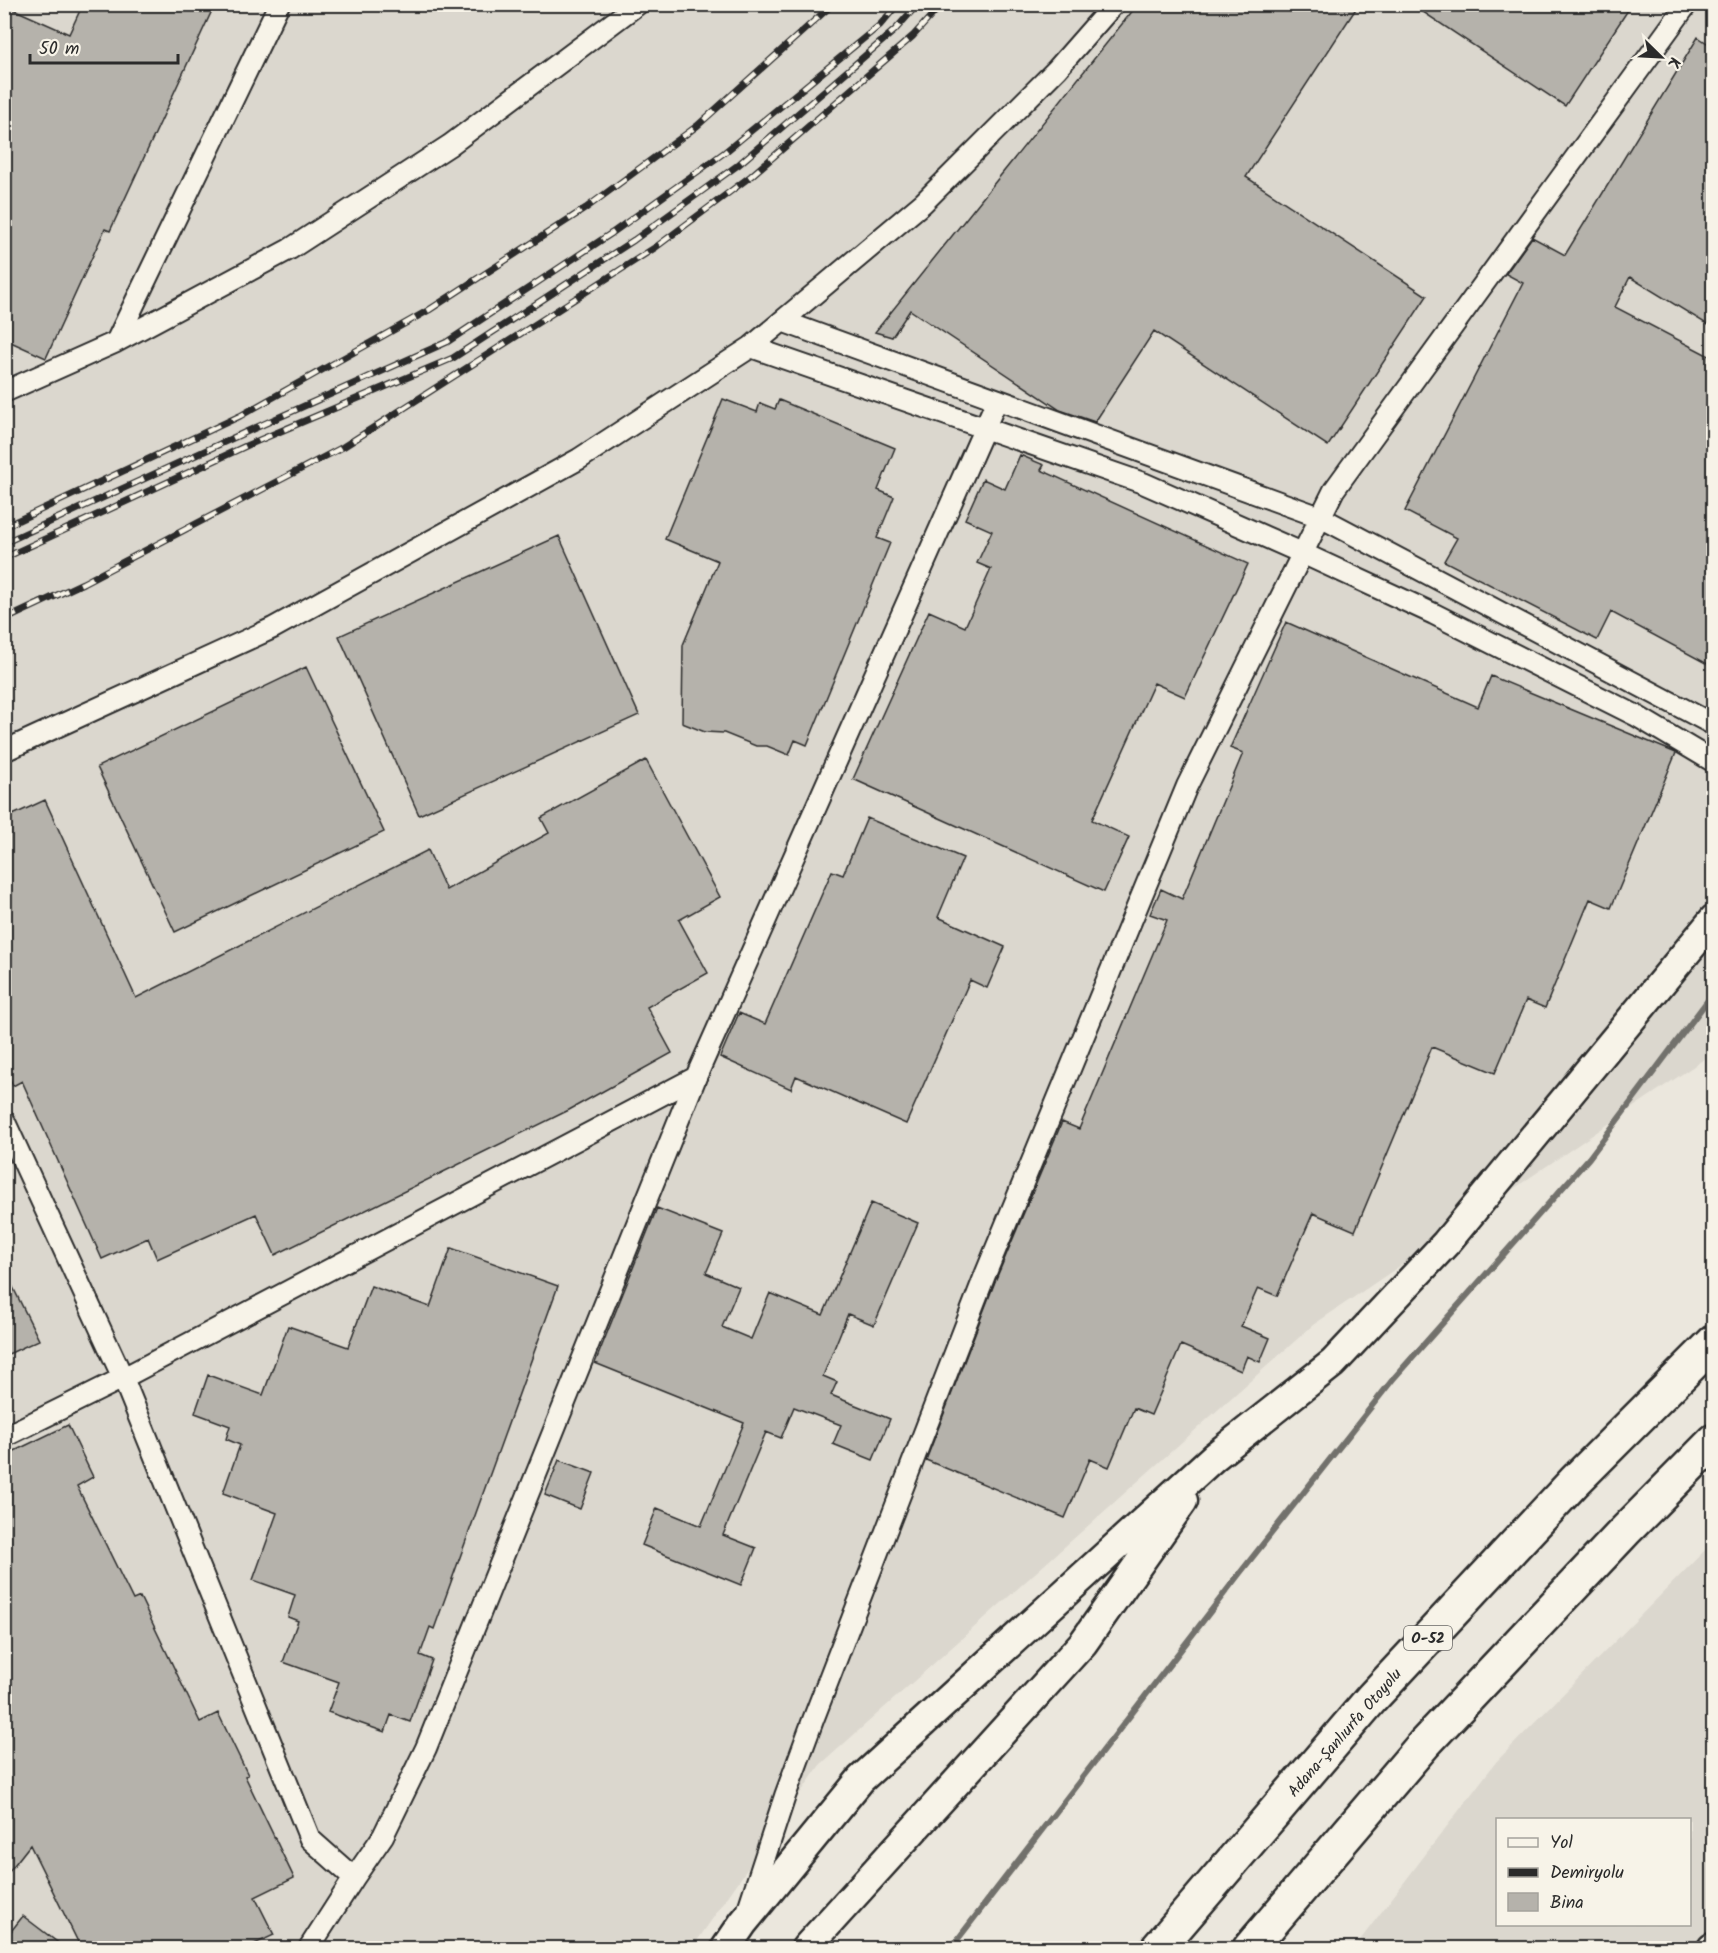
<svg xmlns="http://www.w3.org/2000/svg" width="1718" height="1953" font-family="Kalam,sans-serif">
  <rect width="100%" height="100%" fill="#ebe7dd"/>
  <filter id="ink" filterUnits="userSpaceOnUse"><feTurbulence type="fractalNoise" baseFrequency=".0167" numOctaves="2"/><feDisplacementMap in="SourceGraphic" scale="12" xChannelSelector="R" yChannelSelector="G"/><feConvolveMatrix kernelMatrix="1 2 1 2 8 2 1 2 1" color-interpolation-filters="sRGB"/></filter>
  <g filter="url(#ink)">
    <path fill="#dbd7ce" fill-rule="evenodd" d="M5,5H1713V1053L1313,1325L820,1765L692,1948H5Z
      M1713,1542V1948H1354L1496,1762ZM1498,1820H1690V1924H1498Z"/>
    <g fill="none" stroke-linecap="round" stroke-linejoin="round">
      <path stroke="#72716c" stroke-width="6" d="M951,1948L1240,1573L1394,1378L1589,1158L1714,992"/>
    </g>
    <path fill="#b5b2ab" stroke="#2b2b2b" stroke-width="1.5" d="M83,4H215L110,231L105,229L46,358L4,339V5L69,34Z
      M1138,4H1359L1246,177L1427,296L1328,446L1154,331L1095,422L1060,410L910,310L892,337L875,332Z
      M1411,4H1632L1565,106Z
      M1698,37L1713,47V328L1630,277L1615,307L1713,358V375L1708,386L1713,388V667L1611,612L1597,640L1444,561L1457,538L1405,511L1523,283L1506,274L1507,272L1532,237L1565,255Z
      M723,399L757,412L760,403L775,409L779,400L895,448L878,490L894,497L877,538L890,543L807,745L795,740L789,755L767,746H756L724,733L705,732L682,723L683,645L718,561L665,539Z
      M1020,455L1044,465L1041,470L1248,564L1185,697L1154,683L1092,820L1129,837L1104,892L853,779L929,611L965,627L991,569L977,563L992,531L965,519L983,479L1005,489Z
      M559,536L639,715L419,815L339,636Z
      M1286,622L1478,707L1491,676L1676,753L1611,908L1590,899L1545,1008L1526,1000L1495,1073L1432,1047L1355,1231L1313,1213L1277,1296L1258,1288L1241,1326L1270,1338L1260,1362L1247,1356L1241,1371L1181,1345L1151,1415L1134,1408L1109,1467L1090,1459L1065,1518L926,1460L996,1279L1062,1122L1079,1129L1167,920L1150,914L1161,889L1182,899L1243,753L1230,748Z
      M306,667L384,832L175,932L97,767Z
      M646,760L720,897L679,920L708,973L647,1007L672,1053L569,1110L275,1255L256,1214L157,1259L148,1238L102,1259L22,1081L13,1086L4,1066V819L45,800L136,998L428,850L446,890L549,833L541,818Z
      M867,818L963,858L938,917L1005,947L987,988L970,980L906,1124L796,1076L791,1089L720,1057L739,1013L765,1024L832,871L843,875Z
      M871,1203L918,1223L874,1325L848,1314L823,1376L837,1382L831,1395L890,1419L873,1460L833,1444L841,1425L794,1407L781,1438L766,1432L723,1535L756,1548L741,1585L642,1545L657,1508L701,1526L744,1423L595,1363L657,1208L723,1234L706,1273L739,1287L722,1327L751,1339L770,1293L823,1315Z
      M451,1248L558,1286L434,1629L430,1627L420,1655L432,1660L410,1722L391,1715L385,1732L328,1712L339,1682L283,1662L298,1621L288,1617L295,1595L253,1580L277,1513L223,1493L240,1445L226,1439L230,1426L195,1413L208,1375L263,1395L288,1326L348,1347L371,1286L430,1307Z
      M4,1269L39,1340L4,1356Z
      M68,1425L93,1477L77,1486L133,1600L140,1597L200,1722L218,1713L248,1775L245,1776L294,1878L255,1897L274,1935L246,1948H81L30,1845L4,1878V1456Z
      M559,1460L594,1473L580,1509L545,1495Z
      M23,1916L65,1948H4V1940Z"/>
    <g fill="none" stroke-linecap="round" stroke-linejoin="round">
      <g stroke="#2b2b2b" stroke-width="24">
        <path id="street" d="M782,321L1320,517L1714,725
          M116,342L279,4
          M751,347L1143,483L1302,553L1434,614L1635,715L1714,762
          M4,392L116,342L290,249L450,145L638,4
          M4,751L273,628L579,459L751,347L923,203L1057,69L1114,4
          M4,1120L123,1378L310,1839L354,1878L309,1948
          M4,1437L123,1378L696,1077
          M354,1878L383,1836L426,1748L696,1077L997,400
          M748,1909L785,1796L813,1720L985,1275L1187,786L1334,490L1687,4"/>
      </g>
      <g stroke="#2b2b2b" stroke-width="33">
        <path id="secondary" d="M726,1948L743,1923L861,1779L1214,1457L1333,1363L1446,1243L1714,919
          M806,1948L1083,1643L1183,1501
          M1712,1948L1714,1947"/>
      </g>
      <g stroke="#2b2b2b" stroke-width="38">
        <path id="highway" d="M1158,1948L1372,1698L1574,1482L1714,1342
          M1250,1948L1424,1744L1625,1531L1714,1441"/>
      </g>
      <use href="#street" stroke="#f7f3e8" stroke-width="20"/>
      <use href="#secondary" stroke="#f7f3e8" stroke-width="28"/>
      <use href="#highway" stroke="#f7f3e8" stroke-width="33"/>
      <g stroke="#2b2b2b" stroke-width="7">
        <path id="rail" d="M4,527L240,416L429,310L586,208L697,126L833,4
          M4,543L246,432L447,342L612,233L725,152L880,25L898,4
          M4,558L248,445L453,358L634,240L738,165L895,30L918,4
          M4,620L83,583L343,447L656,247L751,176L913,36L942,4"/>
      </g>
      <use href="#rail" stroke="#f7f3e8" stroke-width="4.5" stroke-dasharray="14" stroke-linecap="butt"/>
    </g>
  </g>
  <g text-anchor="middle" stroke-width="4.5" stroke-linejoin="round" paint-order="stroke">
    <rect fill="#f7f3e8" stroke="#686764" stroke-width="1.5" x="1404" y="1626" width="48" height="24" rx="4.5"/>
    <g font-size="15" font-weight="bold" fill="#2b2b2b">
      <text x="1428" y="1643">O-52</text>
    </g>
    <g font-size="16" fill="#2b2b2b" stroke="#f7f3e8">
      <text transform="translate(1344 1732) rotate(-49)" y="6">Adana-Şanlıurfa Otoyolu</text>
    </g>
  </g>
  <rect width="1718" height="1953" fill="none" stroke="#f7f3e8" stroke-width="24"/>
  <rect x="12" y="12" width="1694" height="1929" fill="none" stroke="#2b2b2b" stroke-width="2" filter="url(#ink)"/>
  <rect x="1496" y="1818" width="195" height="108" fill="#f7f3e8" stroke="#a5a39c" stroke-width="1.5"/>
  <rect x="1508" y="1838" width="30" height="9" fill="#f7f3e8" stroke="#a5a39c" stroke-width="1.5"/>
  <text x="1550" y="1848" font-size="18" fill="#2b2b2b">Yol</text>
  <rect x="1508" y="1868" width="30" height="9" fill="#2b2b2b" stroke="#a5a39c" stroke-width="1.5"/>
  <text x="1550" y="1878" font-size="18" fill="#2b2b2b">Demiryolu</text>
  <rect x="1508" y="1893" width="30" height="18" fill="#b5b2ab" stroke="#a5a39c" stroke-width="1.5"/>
  <text x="1550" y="1908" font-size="18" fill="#2b2b2b">Bina</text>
  <g transform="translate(1661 57) rotate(114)" stroke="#f7f3e8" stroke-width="4.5" paint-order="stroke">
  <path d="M0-4.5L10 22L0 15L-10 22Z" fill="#2b2b2b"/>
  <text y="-9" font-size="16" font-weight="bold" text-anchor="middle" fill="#2b2b2b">K</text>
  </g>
  <path d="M30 54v9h148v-9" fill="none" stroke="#2b2b2b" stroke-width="3"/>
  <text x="39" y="54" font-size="18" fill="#2b2b2b" stroke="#f7f3e8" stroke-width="4.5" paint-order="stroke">50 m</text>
</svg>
